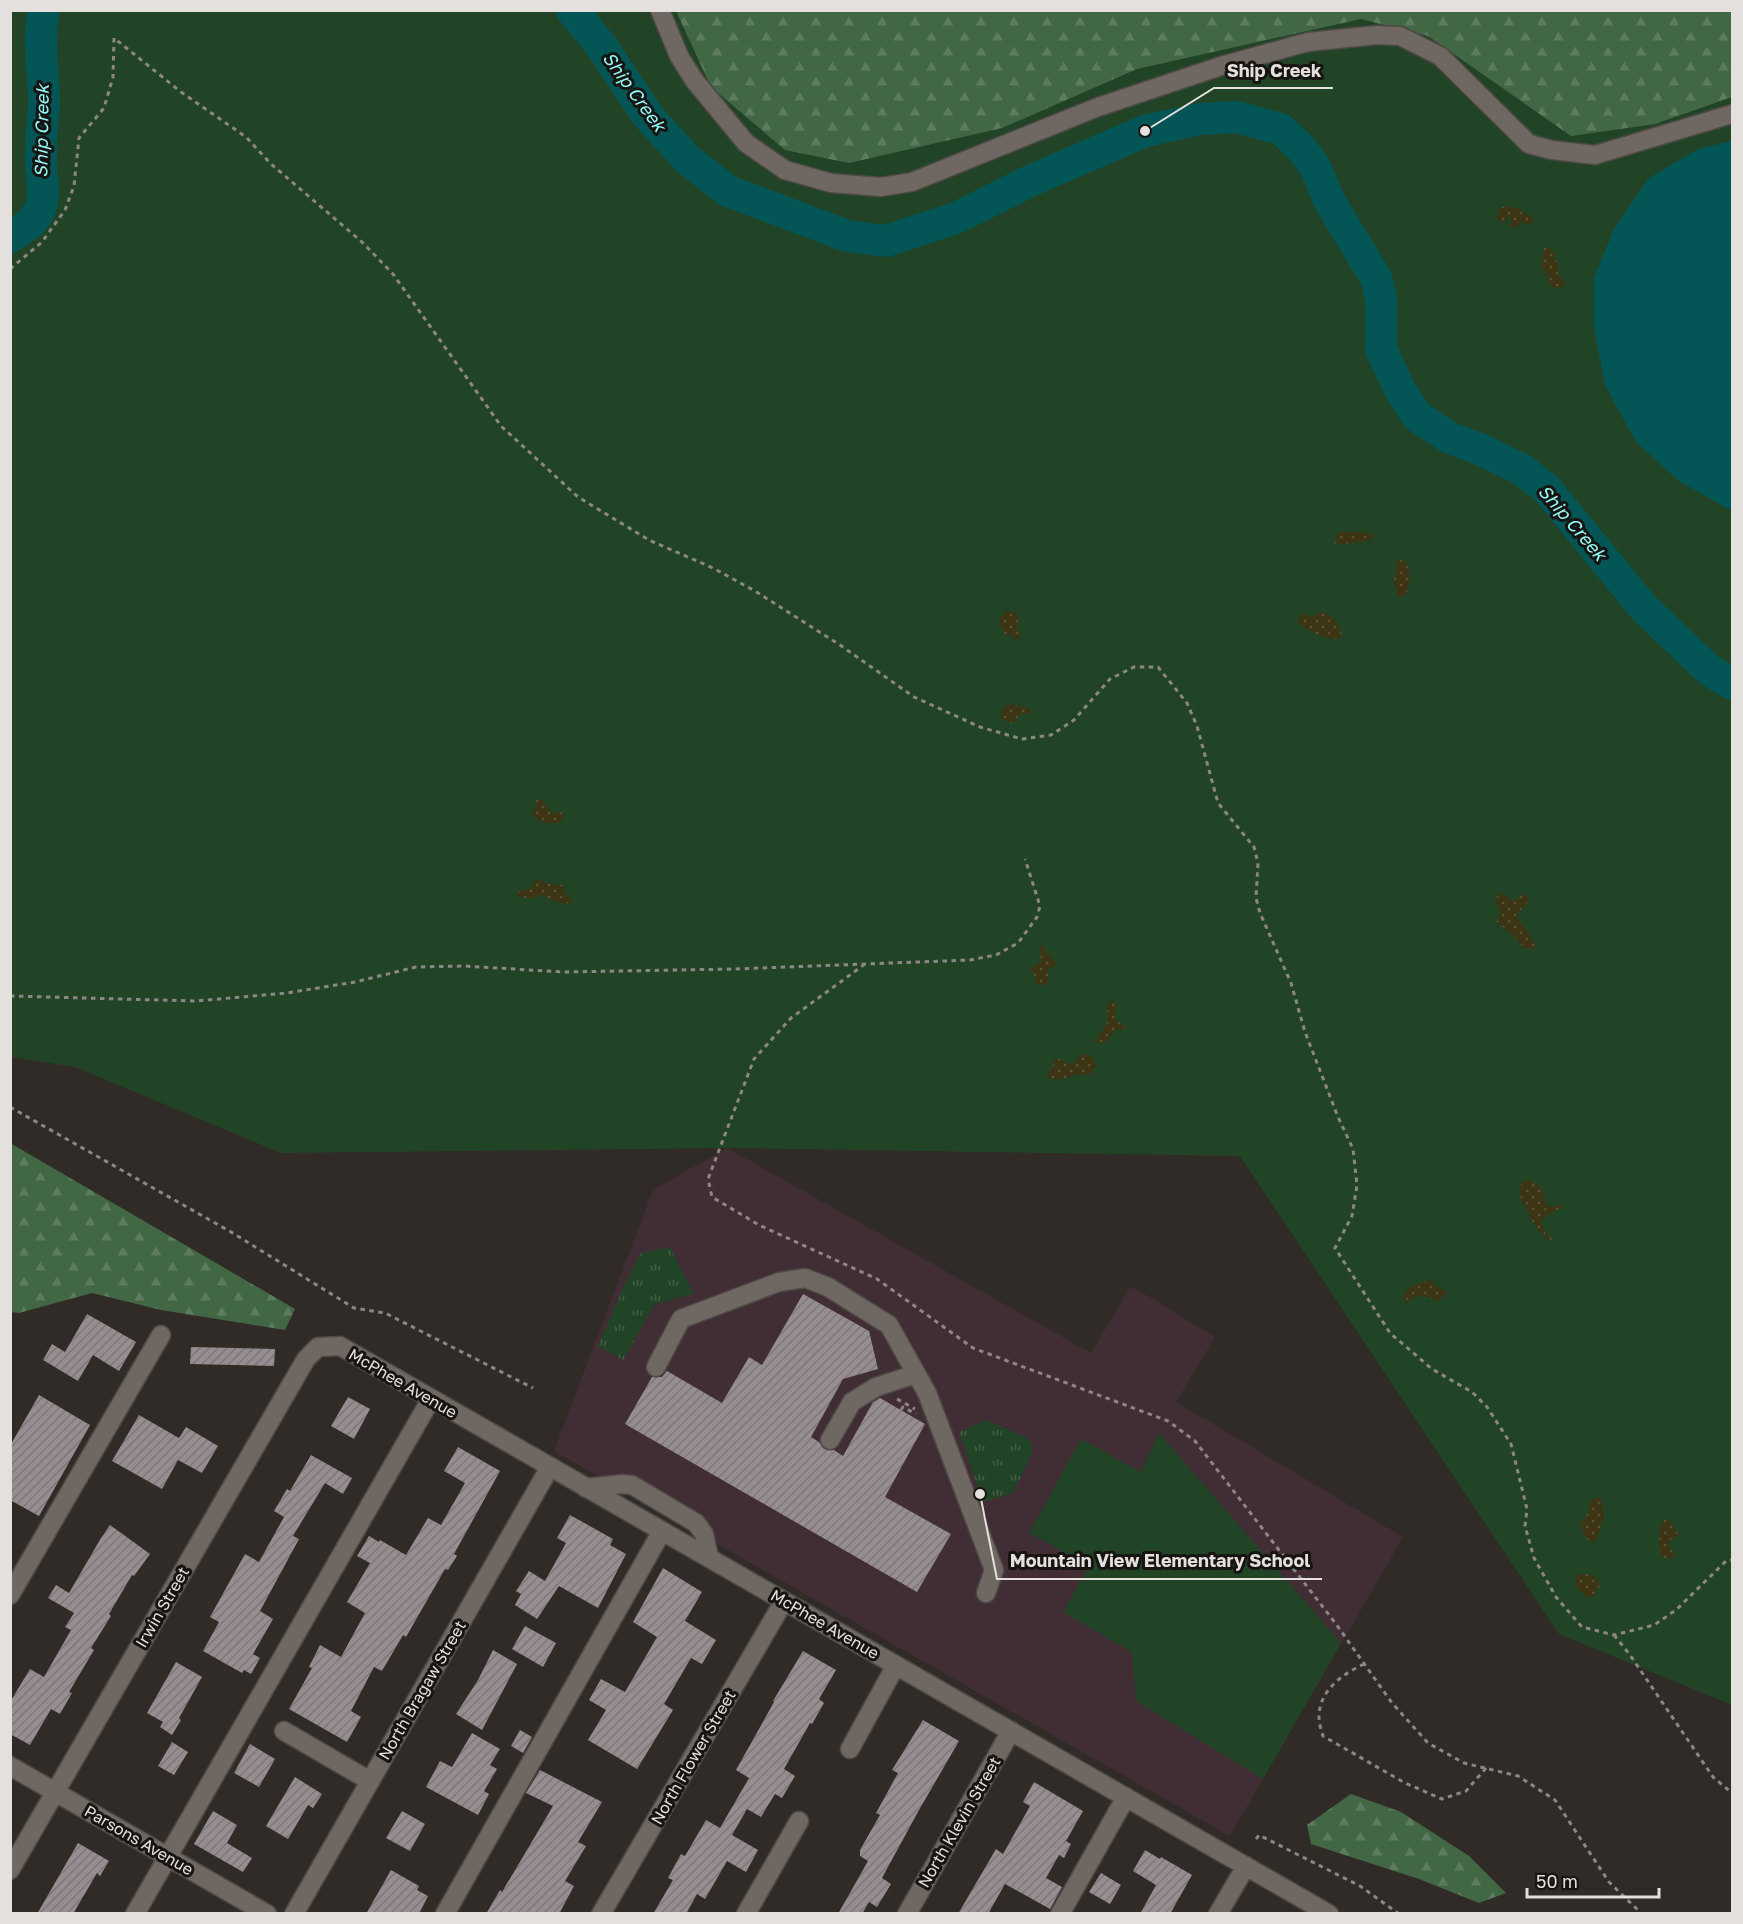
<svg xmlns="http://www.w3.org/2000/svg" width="1743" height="1924" font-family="'Golos Text',sans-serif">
  <defs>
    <pattern id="forest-firs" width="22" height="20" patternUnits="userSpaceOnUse" patternTransform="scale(1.5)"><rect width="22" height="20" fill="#426745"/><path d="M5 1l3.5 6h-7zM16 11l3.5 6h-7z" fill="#5d7c5f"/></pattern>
    <pattern id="sand-dots" width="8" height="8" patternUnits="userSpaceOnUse" patternTransform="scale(1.5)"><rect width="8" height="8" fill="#3c3413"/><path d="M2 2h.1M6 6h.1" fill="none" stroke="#585135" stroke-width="1.8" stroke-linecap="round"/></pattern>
    <pattern id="park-tufts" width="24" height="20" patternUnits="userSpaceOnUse" patternTransform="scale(1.5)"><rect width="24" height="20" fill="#224426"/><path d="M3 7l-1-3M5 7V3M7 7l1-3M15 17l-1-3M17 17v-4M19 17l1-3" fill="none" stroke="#425f45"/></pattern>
    <pattern id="building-hatch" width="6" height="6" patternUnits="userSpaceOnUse" patternTransform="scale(1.5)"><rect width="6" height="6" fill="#968d91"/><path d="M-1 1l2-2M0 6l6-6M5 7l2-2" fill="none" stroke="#7d7779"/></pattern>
  </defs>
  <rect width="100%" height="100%" fill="#312b27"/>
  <path fill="#412e35" d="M727,1148L1091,1353L1131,1286L1215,1337L1176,1402L1403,1537L1230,1836L554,1451L653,1190Z"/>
  <path fill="#224426" d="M1633,10L1732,30V1705L1559,1634L1240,1156L727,1148L281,1153L75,1067L11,1057L10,11Z
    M1159,1433L1341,1643L1263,1779L1136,1701L1132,1652L1063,1612L1089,1566L1029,1533L1081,1439L1141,1472Z"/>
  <path fill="url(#forest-firs)" d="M676,11H1732V97L1655,124L1571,136L1428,36L1361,19L1137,69L1002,128L849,163L785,150L711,87Z
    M10,1143L295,1309L285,1330L161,1310L92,1293L19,1313L11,1312Z
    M1351,1794L1401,1812L1469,1856L1506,1893L1479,1903L1419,1879L1311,1844L1307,1825Z"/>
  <path fill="url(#sand-dots)" d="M1504,206L1520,209L1525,214L1533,217V220L1530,225L1522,222L1515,228L1511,226V218L1509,217L1502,222L1497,219L1499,209Z
    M1547,247L1556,253L1554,258L1557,261L1559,275L1565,283L1564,287L1554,288L1548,282L1549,277L1541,265L1543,260V249Z
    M1342,532C1350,532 1367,531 1373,535L1374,537L1371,540L1343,544L1334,543L1337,535Z
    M1399,559L1406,563C1411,574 1412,586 1404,596H1397L1396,588L1393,584L1397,569L1396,560Z
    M1008,611L1017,614C1020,620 1018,623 1016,628L1021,634L1018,639H1015L1010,635L1006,636L999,624L1001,616Z
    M1321,612C1332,615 1344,627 1341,638C1326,641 1308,631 1297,622L1302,613L1311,617Z
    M1011,704L1030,709L1031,713L1020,714L1014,723L1007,722L1002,718L1001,713L1003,708Z
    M540,798L552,813L554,814L560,812L564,814L562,821C551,826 540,823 532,814V811L537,808L536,801Z
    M539,880L550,884L563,885L565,894L572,900V904L553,901L544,895H540L531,899L517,896V892L531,888L535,881Z
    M1499,892L1514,902L1522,894L1528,897V902L1516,915L1536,945L1534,949L1524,948L1509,931L1496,923L1501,912L1495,901Z
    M1040,946L1045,947C1047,958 1054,957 1056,965L1048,970V982L1044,985H1036L1035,976L1029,970L1041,962Z
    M1112,1001L1116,1005C1115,1021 1113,1019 1128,1028L1115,1030L1106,1042L1098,1043L1096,1042C1098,1033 1105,1030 1107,1022C1108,1017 1107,1010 1107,1005Z
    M1082,1054L1090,1055L1097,1066L1089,1075L1075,1074L1063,1079H1050L1046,1076L1053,1067L1054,1059C1068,1057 1068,1075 1082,1054Z
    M1525,1180H1530L1542,1189C1546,1204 1541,1210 1561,1205L1563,1207L1546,1215L1541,1223L1545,1233L1552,1238L1550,1242L1536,1228L1519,1194L1522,1182Z
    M1429,1280L1447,1293L1438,1301C1427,1297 1416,1291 1409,1303H1406C1398,1289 1418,1284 1429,1280Z
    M1598,1497L1602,1500C1601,1506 1604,1510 1604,1516C1603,1523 1598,1535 1595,1542C1584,1542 1583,1531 1580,1523L1586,1518L1591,1500Z
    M1665,1519L1669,1520L1679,1535L1671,1539L1668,1544L1675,1557L1673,1559L1662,1557C1657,1548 1658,1527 1665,1519Z
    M1581,1574C1591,1574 1598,1576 1600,1586L1595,1591V1597L1586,1596L1575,1585L1577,1576Z"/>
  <path fill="url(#park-tufts)" d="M670,1247L694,1294L655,1304L623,1360L598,1346L624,1286L641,1253Z
    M987,1420L1029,1439L1033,1451L1013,1493L983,1502L959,1432Z"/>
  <path fill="#045555" d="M1732,141V511L1679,481L1636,442L1605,385L1594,328V278L1614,229L1649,178L1698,149Z"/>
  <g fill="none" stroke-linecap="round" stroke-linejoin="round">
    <path stroke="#045555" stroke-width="32" d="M572,10L600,44L648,116L688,160L728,191L847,236L886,241L956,218L1032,180L1145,131L1200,119L1237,117L1281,129L1302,149L1315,167L1330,202L1376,278L1381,299V349L1400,390L1418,417L1450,438L1482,450L1521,469L1546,488L1643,607L1709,670L1732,684
      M10,237C21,230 36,222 40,209C46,195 41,177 41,163C40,143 43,123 44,103C44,72 37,42 44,10"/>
  </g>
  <path fill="url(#building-hatch)" d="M803,1294L869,1331L878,1369L843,1379L811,1437L819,1442L824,1449L834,1450L843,1456L873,1402L880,1398L925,1424L885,1497L951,1534L917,1592L625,1424L652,1377H662L667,1371L722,1403L749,1357L762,1365Z
    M87,1314L136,1342L119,1371L93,1355L78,1381L43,1360L52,1344L65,1352Z
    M191,1347L275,1349L274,1366L190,1364Z
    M39,1395L90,1425L39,1516L10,1500V1446Z
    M348,1397L370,1409L354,1439L331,1426Z
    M139,1415L179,1438L186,1427L218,1446L202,1473L178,1460L162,1489L112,1461Z
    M458,1447L500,1471L454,1554L457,1556L448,1570L445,1569L406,1637L403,1635L382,1671L374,1667L351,1711L361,1717L347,1742L289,1709L312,1668L309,1667L320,1645L341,1657L365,1613L347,1602L370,1563L357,1556L369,1536L379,1542L380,1540L406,1555L428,1518L441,1525L465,1483L444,1471Z
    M311,1455L352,1478L343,1494L325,1483L293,1536L299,1539L260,1611L273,1619L253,1654L260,1658L251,1674L244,1670L242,1673L203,1651L219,1622L210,1617L245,1554L259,1562L284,1517L274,1511L287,1489L290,1491Z
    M570,1515L613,1539L610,1545L626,1554L598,1608L559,1586L537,1619L515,1605L521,1594L516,1591L529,1571L545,1581L566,1543L557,1538Z
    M110,1525L150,1554L134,1576L132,1575L109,1614L111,1616L91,1648L94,1650L69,1692L72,1693L60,1714L51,1709L30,1745L10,1734V1702L30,1669L44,1677L71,1630L65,1627L74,1613L48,1598L56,1585L69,1593L101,1538Z
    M663,1568L702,1592L685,1621L716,1640L702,1664L691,1658L664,1704L673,1710L637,1769L588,1740L606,1710L589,1700L601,1679L625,1692L657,1637L633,1622Z
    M525,1626L556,1643L543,1667L512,1649Z
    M493,1650L517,1664L482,1730L456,1714L478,1680Z
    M803,1651L836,1670L819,1699L824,1703L812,1724L810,1723L784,1769L795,1776L782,1798L775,1794L761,1817L747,1809L732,1835L758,1850L746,1872L727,1861L705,1899L697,1894L686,1914H653L673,1880L668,1878L681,1854L685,1856L706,1820L720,1828L749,1778L736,1770L774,1702L773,1701Z
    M176,1662L202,1677L179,1718L181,1720L172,1735L160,1727L163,1722L147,1713Z
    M923,1720L959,1741L919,1810L882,1878L891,1884L877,1907L869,1902L862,1914H838L868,1861L860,1856V1850L880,1815L876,1813L898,1773L892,1770Z
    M520,1730L532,1737L523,1753L511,1746Z
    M472,1733L500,1749L490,1765L497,1769L484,1791L489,1794L478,1815L426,1787L440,1761L452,1767Z
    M172,1742L188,1752L174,1775L158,1766Z
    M250,1744L275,1759L259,1787L234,1773Z
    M540,1770L602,1802L578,1842L586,1846L565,1881L574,1886L559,1914H486L500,1890L502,1892L553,1806L526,1793Z
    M295,1777L322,1794L313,1808L308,1805L288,1839L266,1826Z
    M1034,1782L1083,1811L1066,1841L1071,1844L1064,1858L1059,1855L1046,1878L1062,1887L1050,1909L1005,1884L988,1914H958L996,1849L1003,1854L1030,1806L1023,1802Z
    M213,1811L237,1825L227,1843L252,1858L243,1872L194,1844Z
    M402,1811L425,1824L410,1851L386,1838Z
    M78,1843L109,1861L100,1876L97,1873L73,1914H37Z
    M1145,1850L1160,1859L1161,1857L1192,1875L1170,1914H1140L1156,1885L1133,1871Z
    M391,1870L419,1886L417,1890L428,1896L419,1914H366Z
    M1101,1873L1121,1885L1110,1904L1089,1892Z"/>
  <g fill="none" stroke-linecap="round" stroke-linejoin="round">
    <g stroke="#4e4945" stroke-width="21">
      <path id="minor" d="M660,10L679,56L694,80L746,143L785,170L831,183L881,187L912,182L1098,107L1221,66L1308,42L1377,35L1400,36L1440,56L1529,144L1552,150L1595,155L1732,114
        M656,1367L681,1319L779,1282L805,1278L828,1287L889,1325L927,1393L994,1570L986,1593
        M830,1440L852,1402L876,1387L916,1374
        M586,1488L622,1484L632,1485L696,1523L704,1534L709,1558
        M10,1595L161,1335
        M284,1731L370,1781
        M850,1749L896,1665
        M10,1766L267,1914
        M10,1870L306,1359L318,1347L340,1346L1329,1914
        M135,1914L431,1399
        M294,1914L550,1467
        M445,1914L662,1531
        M601,1914L784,1601
        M746,1914L799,1821
        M907,1914L1011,1731
        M1060,1914L1126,1797
        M1218,1914L1246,1866"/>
    </g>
    <path stroke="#8c8784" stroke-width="3" stroke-dasharray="4.5 4.5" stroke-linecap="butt" d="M10,269L42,242L65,210L74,186L79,138L104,108L113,77L114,38L181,92L246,137L271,164L362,242L393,274L501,426L578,497L649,540L713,568L755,591L840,645L914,697L980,727L1022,739L1051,735L1074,720L1110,679L1134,667H1158L1187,703L1197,726L1218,803L1254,847L1258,863L1256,898L1260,913L1291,983L1305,1032L1338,1117L1353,1149L1357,1185L1352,1216L1335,1248L1390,1333L1432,1369L1472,1392L1487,1407L1511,1444L1527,1509L1525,1526L1534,1558L1556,1597L1582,1627L1614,1635L1654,1625L1676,1610L1726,1561L1732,1560
      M865,964L791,1018L754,1059L708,1179L712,1197L759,1225L877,1279L973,1348L1168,1421L1195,1441L1336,1624L1392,1703L1428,1743L1464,1763L1518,1776L1555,1800L1609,1882L1642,1914
      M10,996L196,1001L287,993L355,982L416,967L464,966L563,972L735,969L970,960L996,955L1018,943L1037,917L1040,906L1025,859
      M10,1107L231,1232L354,1308L385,1313L533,1388
      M897,1399L915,1409
      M901,1410L903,1407L916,1414
      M1614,1635L1630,1655L1713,1777L1732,1793
      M1364,1664C1343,1674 1319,1690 1319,1717C1319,1723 1321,1730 1323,1736L1405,1783L1442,1799L1466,1791L1486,1768
      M1256,1839L1259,1835L1360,1886L1399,1914"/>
    <use href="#minor" stroke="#6e6762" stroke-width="18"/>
  </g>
  <g text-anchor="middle" stroke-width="6" stroke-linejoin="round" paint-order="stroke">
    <g font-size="16" fill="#e4e0dd" stroke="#171412">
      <text transform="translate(403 1383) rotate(30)" y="6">McPhee Avenue</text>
      <text transform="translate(162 1607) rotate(-60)" y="6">Irwin Street</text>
      <text transform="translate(825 1624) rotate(30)" y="6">McPhee Avenue</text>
      <text transform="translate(422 1690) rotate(-60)" y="6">North Bragaw Street</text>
      <text transform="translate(693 1757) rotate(-60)" y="6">North Flower Street</text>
      <text transform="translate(959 1822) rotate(-60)" y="6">North Klevin Street</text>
      <text transform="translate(139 1840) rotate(30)" y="6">Parsons Avenue</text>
    </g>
    <g font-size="18" font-style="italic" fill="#90f9f8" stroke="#171412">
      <text transform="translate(634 92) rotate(54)" y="6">Ship Creek</text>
      <text transform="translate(42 131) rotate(-89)" y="6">Ship Creek</text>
      <text transform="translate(1572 523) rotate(49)" y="6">Ship Creek</text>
    </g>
  </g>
  <path fill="none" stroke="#e4e0dd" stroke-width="2" d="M1145 131L1214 88H1333M980 1494L997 1579H1322"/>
  <g fill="#e4e0dd" stroke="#171412" stroke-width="2">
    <circle cx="1145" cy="131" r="6"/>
    <circle cx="980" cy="1494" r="6"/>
  </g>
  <g font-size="18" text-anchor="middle" font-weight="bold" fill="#e4e0dd" stroke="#171412" stroke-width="6" stroke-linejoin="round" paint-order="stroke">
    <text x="1274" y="77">Ship Creek</text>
    <text x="1160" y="1567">Mountain View Elementary School</text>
  </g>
  <rect width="1743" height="1924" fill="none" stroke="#e4e0dd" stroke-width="24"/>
  <path d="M1527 1888v9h132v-9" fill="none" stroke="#e4e0dd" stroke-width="3"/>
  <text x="1536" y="1888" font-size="18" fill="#e4e0dd" stroke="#171412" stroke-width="4.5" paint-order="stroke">50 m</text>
</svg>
